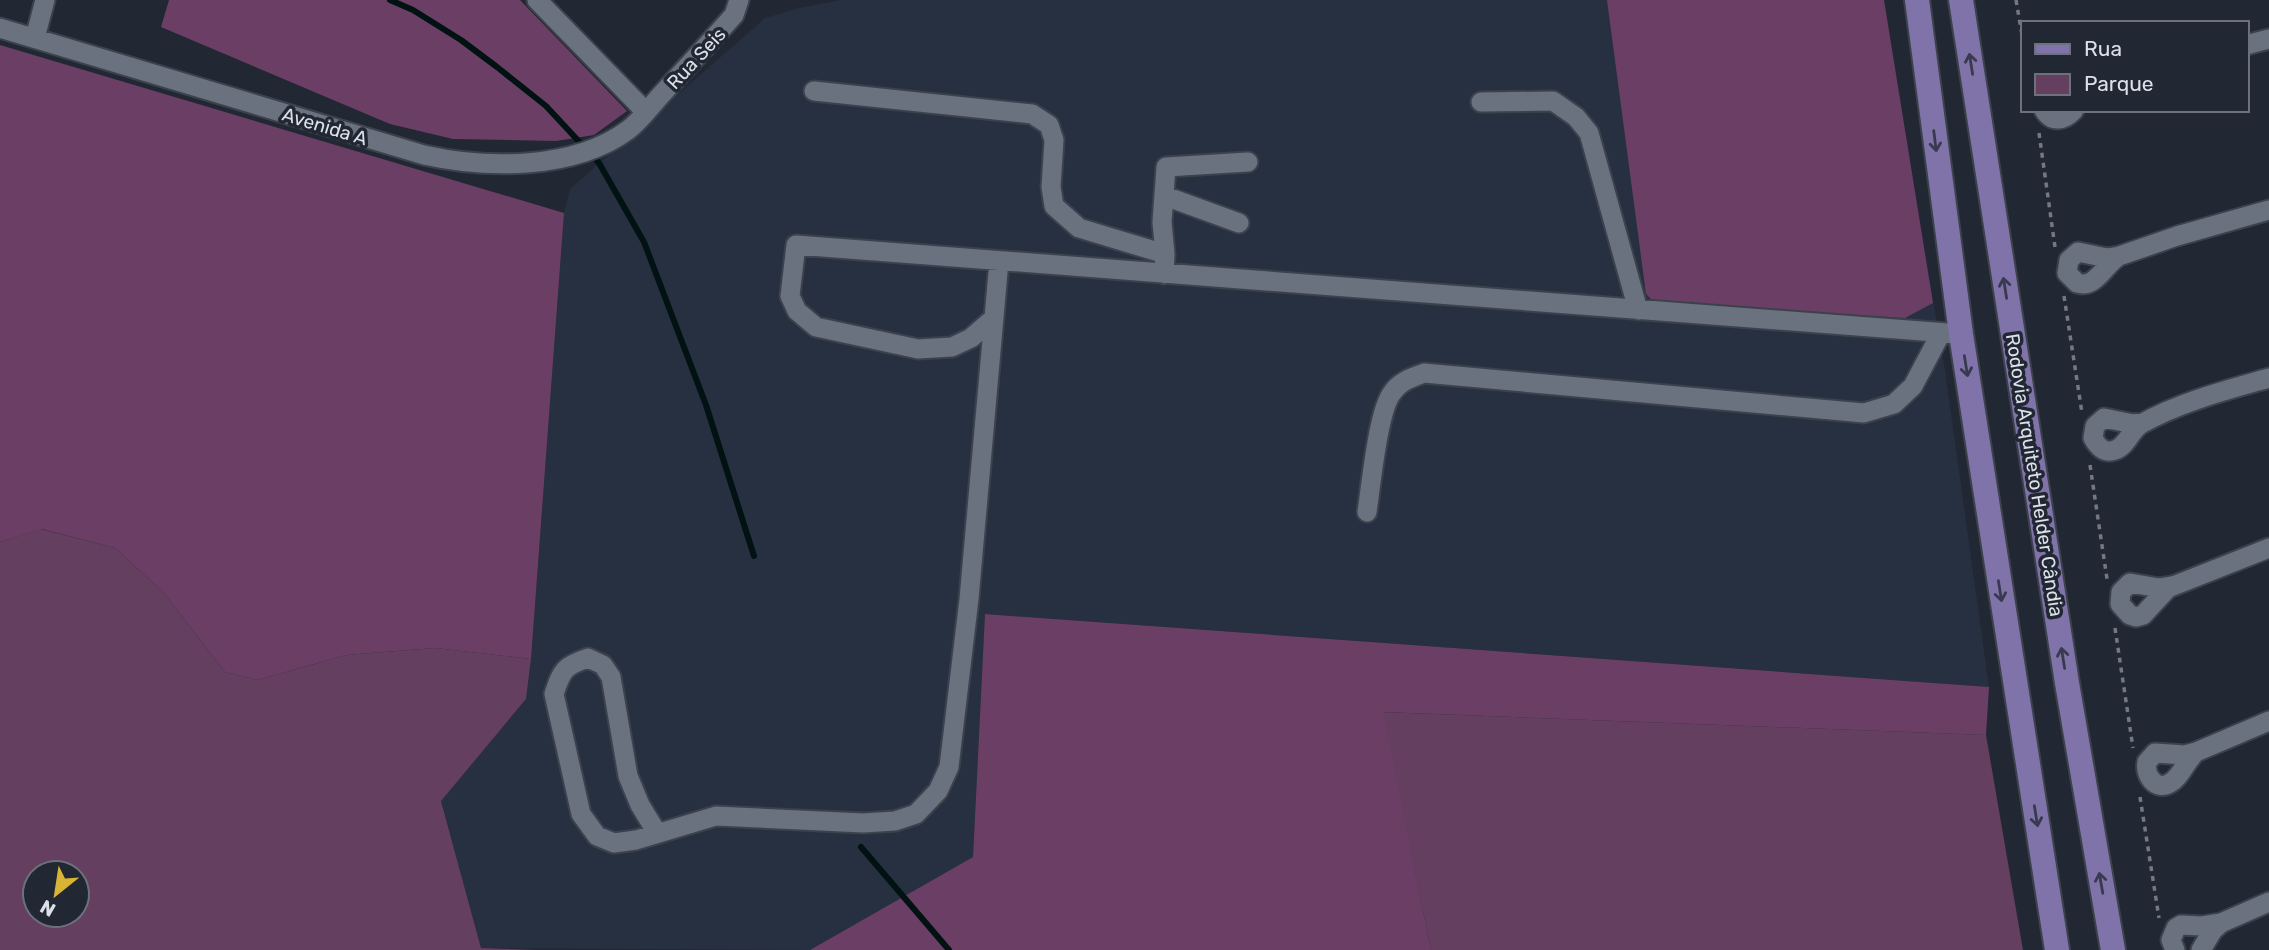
<svg xmlns="http://www.w3.org/2000/svg" width="2269" height="950" font-family="Rubik,sans-serif">
  <rect width="100%" height="100%" fill="#212733"/>
  <path fill="#273041" d="M841,0H1881L1945,370L1989,687L985,614L973,857L810,950L481,948L441,800L526,699L531,659L564,213L570,189L765,18L799,8Z"/>
  <path fill="#653f60" fill-rule="evenodd" d="M41,529L115,548L163,592L225,672L258,680L346,655L435,648L531,659L526,699L441,801L481,948L538,950H0V542ZM35,873H77V915H35Z
    M1382,712L1986,735L2023,950H1431Z"/>
  <path fill="#6b3f65" d="M169,0H520L627,111L594,135L556,141L453,139L390,124L161,27Z
    M1607,0H1884L1933,303L1905,318L1654,302L1646,294Z
    M0,45L564,213L531,659L435,648L346,655L258,680L225,672L163,592L115,548L42,529L0,542Z
    M985,614L1989,687L1986,735L1383,712L1431,950H810L973,857Z"/>
  <g fill="none" stroke-linecap="round" stroke-linejoin="round">
    <path stroke="#001212" stroke-width="6" d="M390,0L413,10L461,40L497,67L546,106L599,163L644,242L706,405L754,556
      M861,847L949,950"/>
    <g stroke="#3c424c" stroke-width="23">
      <path id="minor" d="M537,0L646,112
        M0,28L424,155C487,169 574,170 628,130C640,121 651,106 661,95C686,68 710,42 734,15L739,0
        M35,38L45,0
        M2246,45L2269,39
        M814,91L1032,114L1049,125L1054,140L1051,187L1054,206L1079,228L1165,254L1164,274
        M1481,102L1553,101L1576,117L1589,133L1638,310
        M2044,110C2052,123 2064,121 2074,110
        M1165,196L1239,223
        M1165,254L1162,222L1166,167L1248,162
        M2119,256C2104,265 2096,289 2077,283L2067,273L2069,260L2078,252L2107,258L2119,256L2177,236L2269,210
        M994,318L971,338L952,347L918,349L816,327L797,311L790,296L796,245L1961,334
        M2145,422L2133,424L2104,418L2095,426L2093,438C2098,447 2104,454 2115,450C2127,446 2130,431 2141,424C2180,402 2227,390 2269,378
        M1367,512C1371,486 1378,411 1392,393C1400,381 1411,378 1424,373L1864,413L1894,404L1913,386L1941,333
        M2171,586L2159,588L2130,583L2121,592L2120,604L2130,615L2136,617L2143,615L2168,588L2269,548
        M2196,752C2186,761 2180,778 2170,783C2156,792 2144,775 2147,762L2155,753L2185,755L2196,752L2269,721
        M657,833L640,805L628,776L611,677L603,665L588,658C564,666 562,670 554,694L581,814L597,836L614,843L636,840L716,816L863,823L895,821L916,814L938,791L949,767L969,599L999,261
        M2175,950L2171,940L2176,928L2181,925L2202,926L2221,923L2269,902
        M2201,950L2213,930L2221,923"/>
    </g>
    <g stroke="#3c424c" stroke-width="28">
      <path id="major" d="M1917,0L1961,334L2057,950
        M1961,0L2067,683L2113,950"/>
    </g>
    <path stroke="#737883" stroke-width="3.5" stroke-dasharray="5 5" stroke-linecap="butt" d="M2016,0L2022,35
      M2039,133L2055,247
      M2064,296L2082,413
      M2090,465L2107,579
      M2115,628L2133,748
      M2140,797L2159,918"/>
    <use href="#minor" stroke="#6a717f" stroke-width="19"/>
    <use href="#major" stroke="#8073a9" stroke-width="24"/>
  </g>
  <defs><path id="oneway-shaft" d="M-6 0H5M1.5-3L5.5 0L1.5 3" fill="none" stroke-width="1.6" stroke-linecap="round" stroke-linejoin="round" transform="scale(1.75)"/></defs>
  <g stroke="#393a50">
    <use href="#oneway-shaft" transform="translate(1971 64) rotate(-99)"/>
    <use href="#oneway-shaft" transform="translate(1935 141) rotate(83)"/>
    <use href="#oneway-shaft" transform="translate(2005 288) rotate(-99)"/>
    <use href="#oneway-shaft" transform="translate(1966 366) rotate(81)"/>
    <use href="#oneway-shaft" transform="translate(2000 591) rotate(81)"/>
    <use href="#oneway-shaft" transform="translate(2063 658) rotate(-99)"/>
    <use href="#oneway-shaft" transform="translate(2036 816) rotate(81)"/>
    <use href="#oneway-shaft" transform="translate(2101 883) rotate(-100)"/>
  </g>
  <g text-anchor="middle" stroke-width="7" stroke-linejoin="round" paint-order="stroke">
    <g font-size="19" fill="#dce1e9" stroke="#212733">
      <text transform="translate(696 58) rotate(-47)" y="7">Rua Seis</text>
      <text transform="translate(325 126) rotate(17)" y="7">Avenida A</text>
      <text transform="translate(2035 475) rotate(81)" y="7">Rodovia Arquiteto Helder Cândia</text>
    </g>
  </g>
  <rect x="2021" y="21" width="228" height="91" fill="#212733" stroke="#6c717c" stroke-width="2"/>
  <rect x="2035" y="44" width="35" height="10" fill="#8073a9" stroke="#6c717c" stroke-width="2"/>
  <text x="2084" y="56" font-size="21" fill="#dce1e9">Rua</text>
  <rect x="2035" y="74" width="35" height="21" fill="#653f60" stroke="#6c717c" stroke-width="2"/>
  <text x="2084" y="91" font-size="21" fill="#dce1e9">Parque</text>
  <g transform="translate(56 894) rotate(210)"><circle r="33" fill="#212733" stroke="#6c717c" stroke-width="2"/>
  <path d="M0-5L12 26L0 18L-12 26Z" fill="#d7b434"/>
  <text y="-10" font-size="19" font-weight="bold" text-anchor="middle" fill="#dce1e9">N</text>
  </g>
</svg>
